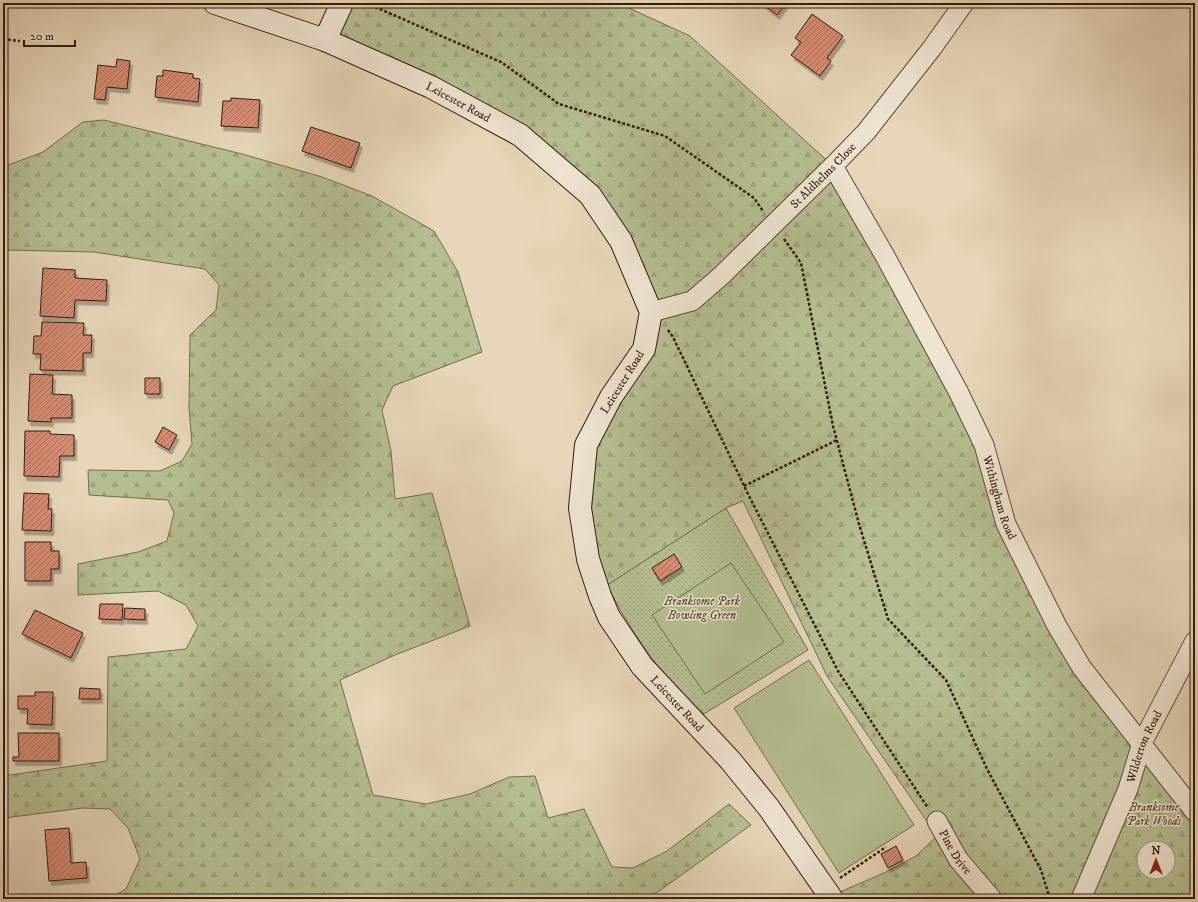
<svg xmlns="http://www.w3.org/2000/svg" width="1198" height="902" font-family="'IM FELL DW Pica',serif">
  <defs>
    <pattern id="grass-dots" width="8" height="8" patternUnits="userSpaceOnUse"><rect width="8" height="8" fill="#b5be90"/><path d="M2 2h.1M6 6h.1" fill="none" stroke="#9ca37b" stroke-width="1.8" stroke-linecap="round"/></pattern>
    <pattern id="forest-firs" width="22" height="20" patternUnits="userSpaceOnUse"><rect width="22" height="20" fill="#b5be90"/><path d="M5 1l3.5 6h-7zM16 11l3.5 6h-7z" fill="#9ca37b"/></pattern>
    <pattern id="building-hatch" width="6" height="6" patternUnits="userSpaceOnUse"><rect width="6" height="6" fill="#d58d74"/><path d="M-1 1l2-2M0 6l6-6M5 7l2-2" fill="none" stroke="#ae725e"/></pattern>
    <filter id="shadow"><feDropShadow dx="2.5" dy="4.5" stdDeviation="0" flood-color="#0004"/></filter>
  </defs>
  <rect width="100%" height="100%" fill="#e7d6b9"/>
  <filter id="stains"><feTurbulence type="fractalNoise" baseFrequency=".005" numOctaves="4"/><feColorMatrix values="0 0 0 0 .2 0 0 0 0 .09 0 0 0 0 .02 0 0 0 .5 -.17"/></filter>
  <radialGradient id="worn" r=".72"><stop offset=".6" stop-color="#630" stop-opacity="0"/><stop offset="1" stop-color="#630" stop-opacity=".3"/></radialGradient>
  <path fill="url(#grass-dots)" stroke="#756c4e" d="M726,508L808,650L704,714C692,703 679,692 669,680C645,651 624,619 607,585Z"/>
  <path fill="url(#forest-firs)" stroke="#756c4e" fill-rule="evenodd" d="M342,3H618L690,36L833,166L959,393L1057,626L1195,812V899H844L840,892L884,873L916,856L937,836L827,676L743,501L726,508L598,591L586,445L651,312L621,241L520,135L325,40ZM1144,848H1168V872H1144Z
    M104,120L242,154L322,177L372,196L434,231L458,272L482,352L393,386L382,410L391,451L395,499L432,493L470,626L395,655L340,680L373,795L426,804L470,794L509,777L535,776L548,818L584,809L612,867L633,868L667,851L729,804L751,825L648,899H109L126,889L140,859L128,828L110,809L83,808L12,817L3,819V776L107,761L108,657L186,649L198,626L186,605L158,591L78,595V564L138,552L167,541L174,513L168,500L89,495L88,470L160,471L182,461L192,444L189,408L190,335L216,310L219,285L205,269L94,252L3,250V167L43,152L83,122Z"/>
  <path fill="#b5be90" stroke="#756c4e" d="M731,563L784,642L705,694L652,615Z
    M809,660L914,825L839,873L734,708Z"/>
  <path fill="url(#building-hatch)" stroke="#351b0d" filter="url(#shadow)" d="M762,3H786L777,15Z
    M812,14L843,36L827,58L831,61L820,76L791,55L801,42L795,38Z
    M117,59L130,61L127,89L107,87L105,100L94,99L98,65L116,67Z
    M163,70L193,74V78L200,79L198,102L155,97L157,76H163Z
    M231,98L260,100L258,128L221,126L223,101H231Z
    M311,127L360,143L351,168L302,151Z
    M43,268L75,270V278L107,280L106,301L75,300L74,318L40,316Z
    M42,322L84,323L83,335H92L91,353H83V371L40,370L41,354H33L34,336H41Z
    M30,374L53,375L52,394L72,395V418H51V422L28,421Z
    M145,378H160V394H145Z
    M163,427L177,435L169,450L155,442Z
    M25,431H50V434L74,435V456H60L59,477L24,476Z
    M24,493L49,494L48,509H52L51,531L22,530Z
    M25,542H51V551H59V569H51V581H25Z
    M674,554L682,567L660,581L652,568Z
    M100,604H123L122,620L99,619Z
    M125,608L145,609V620L124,619Z
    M35,610L83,633L71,658L22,634Z
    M80,688L100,689V699H79Z
    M35,692H53L52,725L27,724L28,709H18V696H35Z
    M18,733H59V761H13V757H19Z
    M69,828L71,863L86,862L87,878L49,881L45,830Z
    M896,846L903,860L888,868L881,854Z
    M24,894V899H3V897Z"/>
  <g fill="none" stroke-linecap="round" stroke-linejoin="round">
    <g stroke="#624a38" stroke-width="21">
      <g id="street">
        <path id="s1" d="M833,166L885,256L959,393L984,445L1006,524L1057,626L1082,668L1195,812"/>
        <path id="s2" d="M651,312L692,301L721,276L833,166L866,132L932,48L964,3"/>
        <path id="s3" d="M937,821L958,859L992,899"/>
        <path id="s4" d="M1081,899L1128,789L1142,743L1195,641"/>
      </g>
    </g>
    <g stroke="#351b0d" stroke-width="24">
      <g id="secondary">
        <path id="s5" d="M215,3L325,40L431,87L520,135L590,195L621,241L651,312L644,349L611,397L586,445L580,508L588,559L600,596L609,617L642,666L730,760L769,808L832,899"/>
        <path d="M325,40L342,3"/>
      </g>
    </g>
    <path stroke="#351b0d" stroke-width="2.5" stroke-dasharray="3 2" stroke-linecap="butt" d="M22,3L23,4
      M366,3L501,62L559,104L665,136L754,198L763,211
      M3,39L20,41
      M784,239L801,263L833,426L859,524L888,619L946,680L987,769L1041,870L1050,899
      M668,330L673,337L748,494L838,671L928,808
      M744,486L837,440
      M840,878L886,847"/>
    <use href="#street" stroke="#efe4d2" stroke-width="19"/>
    <use href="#secondary" stroke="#efe4d2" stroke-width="22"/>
  </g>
  <g text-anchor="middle" stroke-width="3" stroke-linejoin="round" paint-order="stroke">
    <g font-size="12" fill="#351b0d" stroke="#efe4d2">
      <text dy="4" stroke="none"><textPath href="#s5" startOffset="263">Leicester Road</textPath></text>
      <text dy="4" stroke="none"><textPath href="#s2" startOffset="224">St Aldhelms Close</textPath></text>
      <text transform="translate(622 382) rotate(-58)" y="4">Leicester Road</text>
      <text dy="4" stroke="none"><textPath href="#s1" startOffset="372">Withingham Road</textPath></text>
      <text dy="4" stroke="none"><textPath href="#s5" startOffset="995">Leicester Road</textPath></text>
      <text dy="4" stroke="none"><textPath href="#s4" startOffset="165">Wilderton Road</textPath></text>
      <text dy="4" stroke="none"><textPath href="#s3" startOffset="36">Pine Drive</textPath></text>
    </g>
    <g font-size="12" font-style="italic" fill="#5b4c34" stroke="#efe4d2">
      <text x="702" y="605">Branksome Park<tspan x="702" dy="14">Bowling Green</tspan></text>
      <text x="1154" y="811">Branksome<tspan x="1154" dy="14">Park Woods</tspan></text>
    </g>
  </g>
  <rect width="1198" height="902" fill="none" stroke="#e7d6b9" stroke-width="16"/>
  <rect x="4" y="4" width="1190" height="894" fill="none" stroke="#351b0d" stroke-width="2"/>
  <rect x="8" y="8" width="1182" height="886" fill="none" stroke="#351b0d"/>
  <g transform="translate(1156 860)"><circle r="19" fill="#efe4d2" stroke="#a59483"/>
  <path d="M0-3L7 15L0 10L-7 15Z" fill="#8f2418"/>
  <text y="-6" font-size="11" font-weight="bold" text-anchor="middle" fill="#351b0d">N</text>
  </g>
  <path d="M24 40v6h51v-6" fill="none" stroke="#351b0d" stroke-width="2"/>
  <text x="30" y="40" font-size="12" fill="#351b0d" stroke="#efe4d2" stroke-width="3" paint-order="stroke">20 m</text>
  <rect width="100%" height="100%" filter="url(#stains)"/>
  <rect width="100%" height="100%" fill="url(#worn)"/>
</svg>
